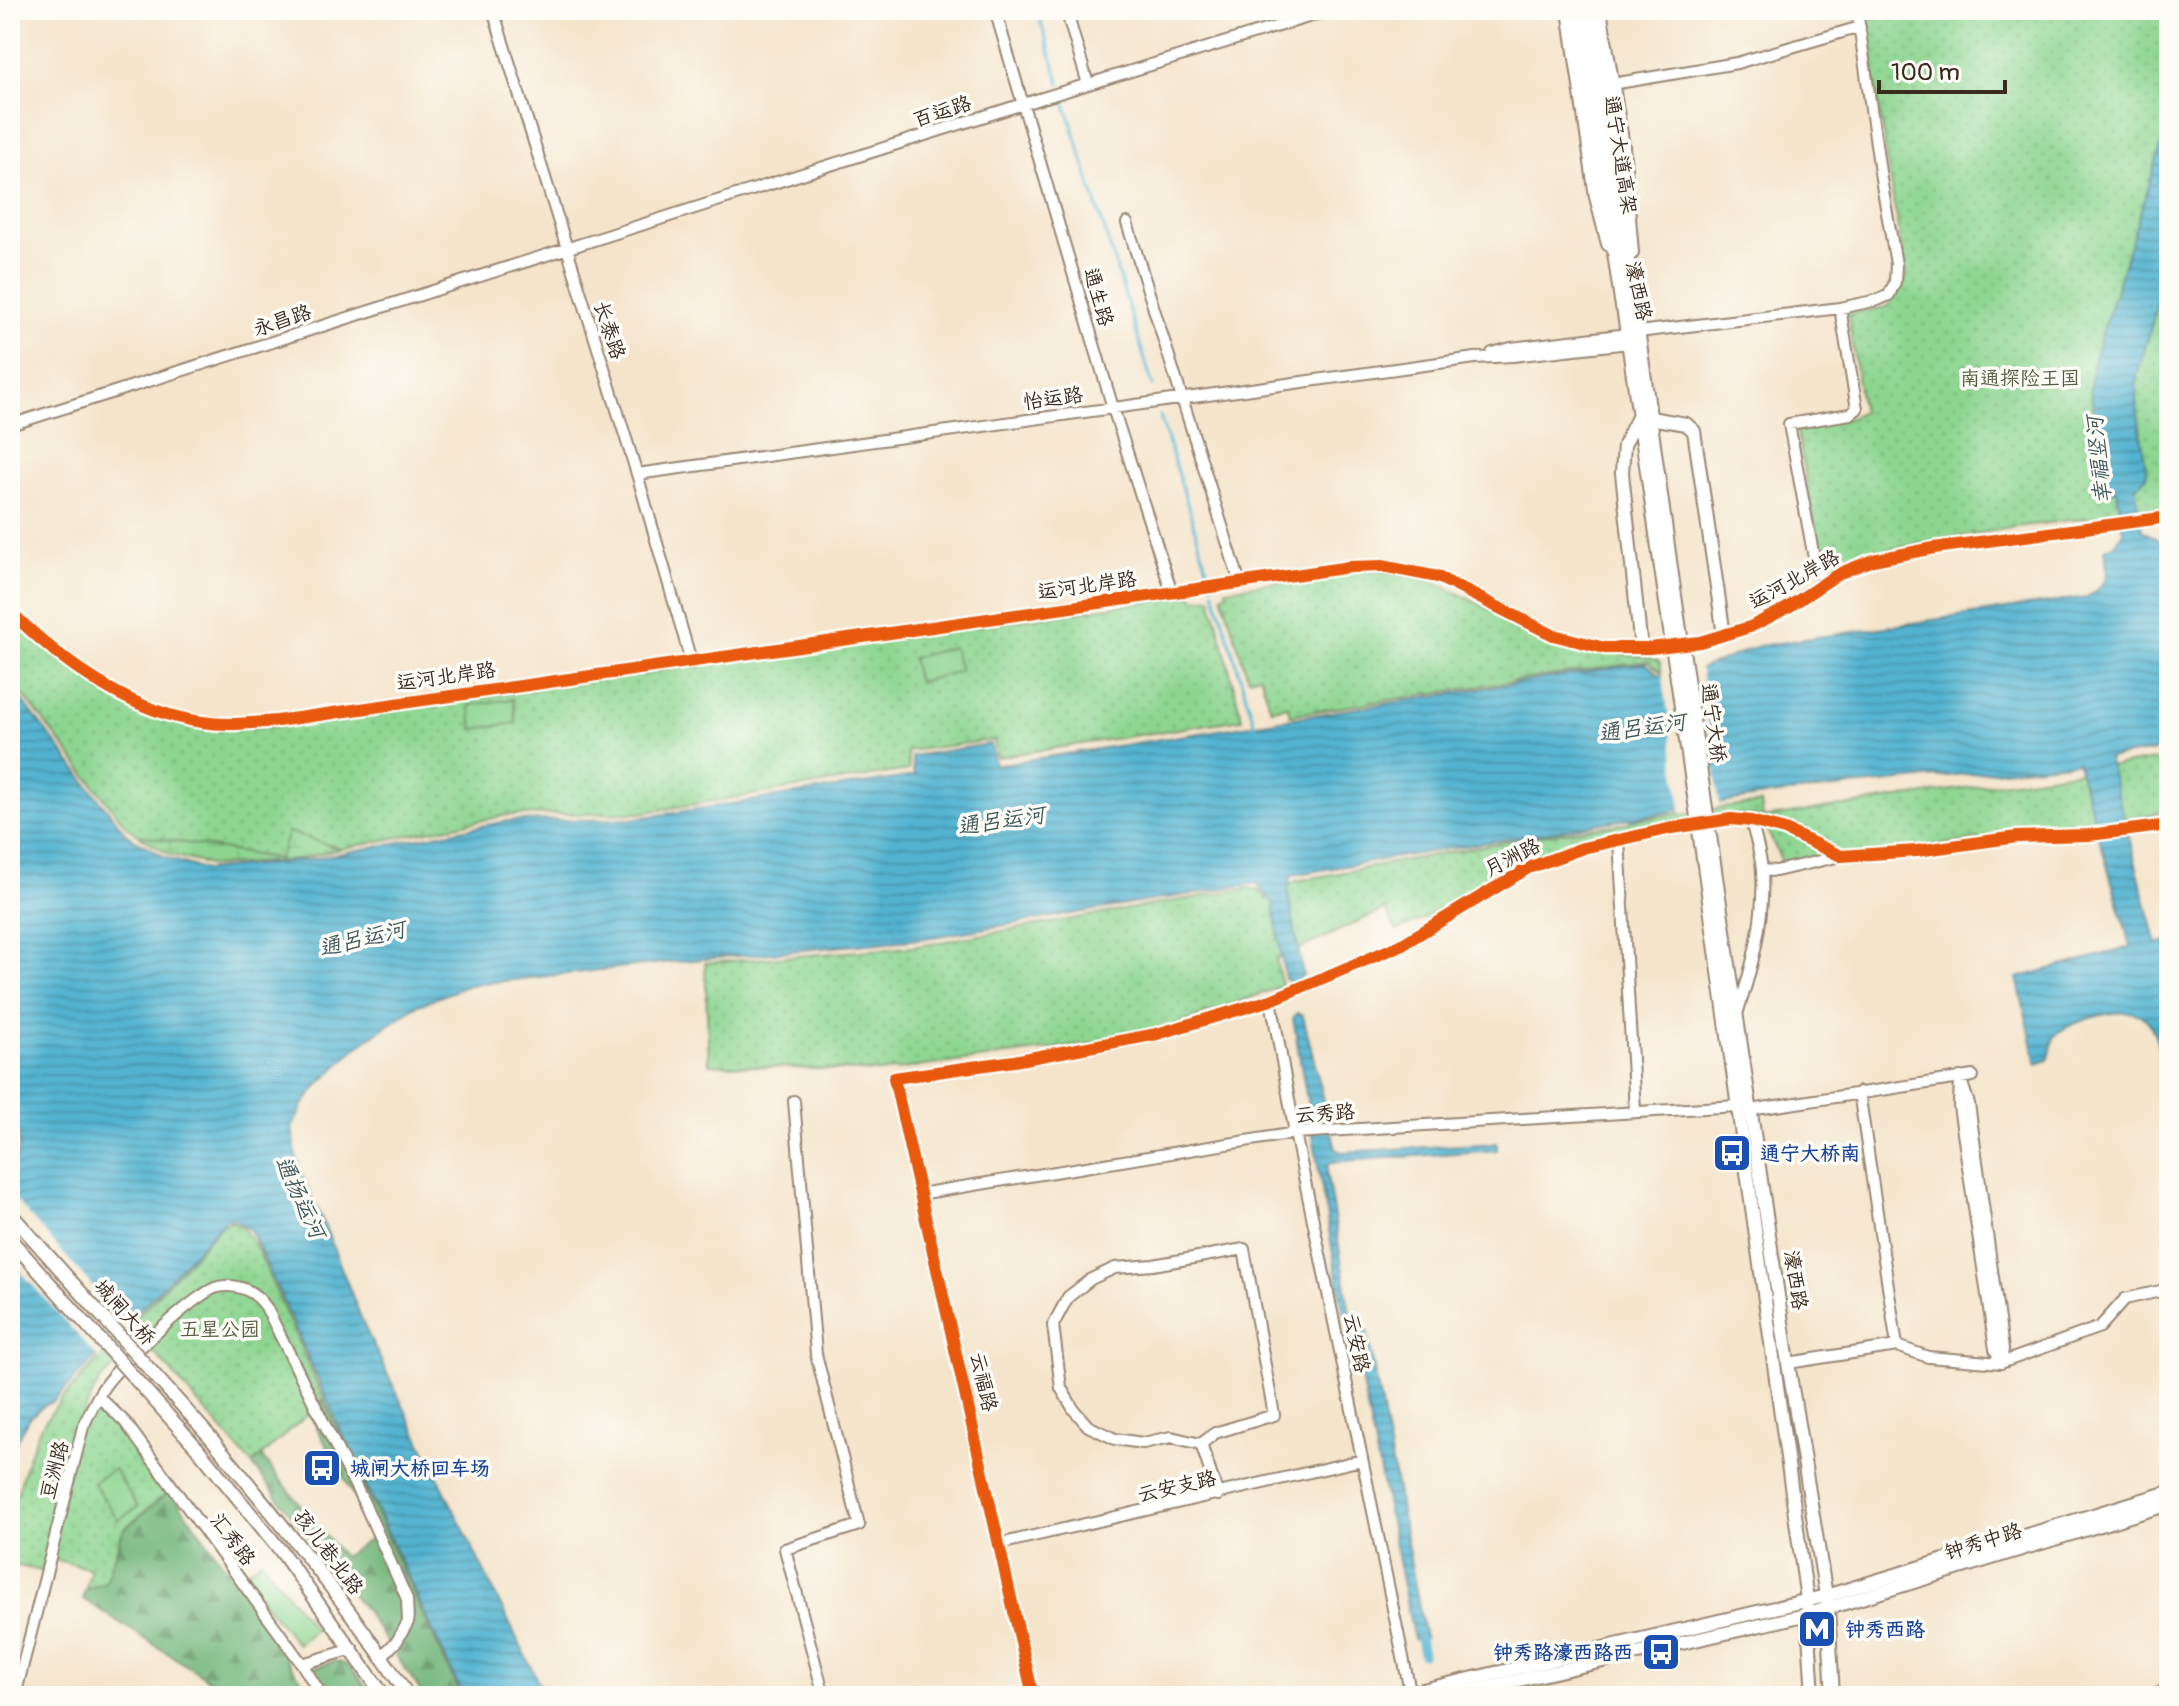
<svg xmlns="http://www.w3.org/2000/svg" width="2179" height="1706" font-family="Pangolin,'LXGW WenKai TC',sans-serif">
  <defs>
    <pattern id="grass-dots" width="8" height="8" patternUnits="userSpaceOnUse" patternTransform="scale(2)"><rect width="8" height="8" fill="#8dd591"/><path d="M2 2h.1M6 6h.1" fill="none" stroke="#7bb77d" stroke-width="1.8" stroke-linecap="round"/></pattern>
    <pattern id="forest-firs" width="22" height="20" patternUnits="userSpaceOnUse" patternTransform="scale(2)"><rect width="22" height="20" fill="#72b67b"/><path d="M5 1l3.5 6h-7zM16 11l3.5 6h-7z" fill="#5f9464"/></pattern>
    <pattern id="wetland-marsh" width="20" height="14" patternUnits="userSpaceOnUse" patternTransform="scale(2)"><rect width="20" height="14" fill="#8dd591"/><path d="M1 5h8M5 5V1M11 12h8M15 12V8" fill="none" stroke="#7bb77d"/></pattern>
    <pattern id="water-rules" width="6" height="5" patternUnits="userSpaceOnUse" patternTransform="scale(2)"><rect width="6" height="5" fill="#52b4d1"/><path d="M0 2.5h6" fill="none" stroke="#4593a9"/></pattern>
  </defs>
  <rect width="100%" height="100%" fill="#fdfcf7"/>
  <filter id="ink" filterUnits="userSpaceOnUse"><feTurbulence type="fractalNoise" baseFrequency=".0125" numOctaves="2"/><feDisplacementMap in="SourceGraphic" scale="16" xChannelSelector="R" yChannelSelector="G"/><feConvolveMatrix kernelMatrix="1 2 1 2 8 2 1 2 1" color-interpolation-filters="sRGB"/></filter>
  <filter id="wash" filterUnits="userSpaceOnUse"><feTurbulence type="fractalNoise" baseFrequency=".006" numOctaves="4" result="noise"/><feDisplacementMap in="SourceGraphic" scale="32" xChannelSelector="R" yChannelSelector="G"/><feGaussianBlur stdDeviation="1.8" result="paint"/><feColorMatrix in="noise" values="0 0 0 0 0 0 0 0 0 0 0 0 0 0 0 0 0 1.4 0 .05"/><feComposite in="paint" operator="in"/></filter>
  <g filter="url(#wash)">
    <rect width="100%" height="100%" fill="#f4e4cb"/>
    <path fill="url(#grass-dots)" stroke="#648058" stroke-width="2" d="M1865,10H2169V508L2016,527L1890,549L1865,555L1840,566L1826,563L1820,552L1796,427L1850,418L1862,412L1848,314L1887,307L1902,288L1906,274L1889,176Z
      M1353,571C1383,571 1411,574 1439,584L1550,639L1579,648L1655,658L1660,662L1662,673L1648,661L1290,715L1288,706L1271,709L1260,675L1248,678L1222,595L1227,594L1226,589Z
      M1193,595L1194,599L1211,597L1242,719L997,757L994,740L907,751L909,770L639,813L508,815L340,849L289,832L279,859L138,835L126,826L10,678V617L134,705L221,728L270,727Z
      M2169,758V812L1784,867L1762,818C1716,808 1674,825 1629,833C1619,835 1608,833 1597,835L1397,931L1385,909L1276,960L1282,986L1143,1037L880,1072L709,1064L705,963L912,947L1249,888L1260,891L1267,899L1287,894L1288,887L1296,881L1541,835L1629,823L1630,820L1761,803L1763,818Z
      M231,1221L242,1227L255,1244L324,1400L252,1464L142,1339L99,1382L81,1417L105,1414L113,1416L170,1491L124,1529L105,1582L85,1590L91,1569L46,1557L41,1571L10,1564V1518L28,1457L40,1428L61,1400L222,1225Z"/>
    <path fill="url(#forest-firs)" stroke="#56704c" stroke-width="2" d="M324,1400L461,1696H424L366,1612L252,1464L261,1456L343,1557L375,1536L309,1413Z
      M170,1491L290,1656L286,1659L314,1696H239L236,1692L219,1686L83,1599L85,1590L105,1582L124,1529Z
      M334,1661C354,1663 361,1681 371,1696H327L314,1674V1668Z"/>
    <path fill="url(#wetland-marsh)" stroke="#648058" stroke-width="2" d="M288,832L340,849L295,860L213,866L169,854L138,835L279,859Z"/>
    <path fill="#8dd591" stroke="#648058" stroke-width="2" d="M953,647L960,671L918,682L912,658Z
      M513,699L516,723L473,729L470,705Z
      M114,1469L138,1507L118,1520L93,1482Z
      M261,1560L315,1630L297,1644L242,1575Z"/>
    <path fill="url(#water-rules)" stroke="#466f78" stroke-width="2" d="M2169,121V264L2137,376L2136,400L2147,476L2135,488L2142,530L2164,543L2169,570V749L2108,758L2157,944L2169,942V1024L2164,1033L2169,1057V1105C2165,1083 2161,1037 2147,1020C2131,1002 2075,1020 2059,1032C2049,1039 2053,1051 2048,1060L2037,1064L2017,978L2131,947L2077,762L1770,795L1291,875L1288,892L1303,975L1295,984L1285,979L1273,903L1257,883L921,939L671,962L469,985L416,1006L358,1046L319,1084L302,1107L292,1128L296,1155L303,1178L320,1214L365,1328L545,1696H463L348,1447L257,1243L251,1231L234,1219L225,1220L55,1400C26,1413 22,1429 10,1457V1172C21,1149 24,1136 10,1113V839L15,821L10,812V685L127,835L167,858L205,870L307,860L507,821L632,819L914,776L912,756L991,744L995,765L1646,663L1659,675L1702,668L1759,646L2087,597C2111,583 2108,574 2105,549L2115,544L2123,532L2117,490L2106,492L2090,389L2094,359Z
      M1297,1013L1303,1016L1336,1149L1341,1152L1497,1143V1150L1332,1162L1328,1165L1327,1175L1350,1313L1367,1331L1425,1638L1414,1640L1351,1329L1344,1318L1293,1018Z"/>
    <path fill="#f4e4cb" d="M1700,665L1720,807L1682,814L1662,670Z
      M10,1194L129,1327L99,1359L10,1260Z"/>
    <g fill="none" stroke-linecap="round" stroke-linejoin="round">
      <path stroke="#52b4d1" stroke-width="3" d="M1037,10L1060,84
        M1064,99L1153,386
        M1160,416L1212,584
        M1214,591L1255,725"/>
      <path stroke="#52b4d1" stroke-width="9" d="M1420,1639L1423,1654"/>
    </g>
  </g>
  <g filter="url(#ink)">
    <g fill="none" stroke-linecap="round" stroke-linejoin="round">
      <g stroke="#988774" stroke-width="14">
        <path id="minor" d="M493,10L637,474L691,661
          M995,10L1113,408L1172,593
          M1066,10L1088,84
          M1612,84L1737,63L1860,27
          M1127,223L1240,583
          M1638,332L1840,308L1878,300L1889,295L1895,282L1896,264L1881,179L1857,10
          M1492,353L1511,348L1628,334
          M10,425L1023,104L1331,10
          M637,474L1475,358L1513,356L1629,343
          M1823,583L1814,558L1789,424L1850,414L1857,409L1840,308
          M10,611C61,661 129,712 202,722C227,726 252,723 277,721L1350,567L1382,566L1438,577L1553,635L1605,648H1650L1700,642L1750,627L1787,608L1838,574L1873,560L1934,548L2169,517
          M1619,840L1635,1110
          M1762,870L1776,871L1841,856
          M1271,1000L1295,1133L1411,1696
          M1737,1014C1752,969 1765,919 1762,871C1761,855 1755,837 1751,821
          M1960,1077L1969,1104L2003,1349L2001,1363L1995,1349L1959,1106Z
          M1859,1092L1897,1346
          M794,1101L816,1354L859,1525L785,1549L824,1696
          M1750,1110L1973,1076
          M919,1194L1295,1133L1737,1106
          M1788,1363L1897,1346L1928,1357L2001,1363L2100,1327L2125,1299L2169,1289
          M98,1396L125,1422L302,1664L353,1649
          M1201,1444L1215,1433L1274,1415L1244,1249L1153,1265L1115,1268L1091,1279L1068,1297L1053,1325L1061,1388L1074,1410L1088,1426L1115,1439L1143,1443L1171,1437L1201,1444L1218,1495
          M999,1544L1362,1460
          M302,1664L322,1696
          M15,1696L83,1427C90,1412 96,1397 106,1384C121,1364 197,1292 218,1287C238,1283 255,1291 266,1307L366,1507L407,1599L408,1622L397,1641L382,1656
          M1033,1696L894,1078L1014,1061L1157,1034L1271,1000L1401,945L1528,868L1583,848L1672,828L1731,819L1751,821L1785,830L1841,856L1917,851L2017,837L2089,835L2169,825
          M2147,1696L2169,1689"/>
      </g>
      <g stroke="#988774" stroke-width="16">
        <path id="major" d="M1569,10L1596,197L1608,244
          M1600,10L1623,146L1632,253
          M1622,300L1663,582
          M1634,300L1673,582
          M1639,415L1624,445L1622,473L1641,648
          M1650,418L1686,424L1694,431L1724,635
          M1715,870L1788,1363L1828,1608L1833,1696
          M1705,872L1807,1600L1813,1696
          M211,1438C280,1522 349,1605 408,1696
          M198,1449L281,1551L384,1696
          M1397,1696L1826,1596L2169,1492
          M1449,1696L1809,1614L2169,1504"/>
      </g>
      <g stroke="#988774" stroke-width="18">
        <path id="highway" d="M1579,10L1623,307
          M1590,10L1634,306"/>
      </g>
      <use href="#minor" stroke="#fff" stroke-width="10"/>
      <use href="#major" stroke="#fff" stroke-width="12"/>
      <use href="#highway" stroke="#fff" stroke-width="14"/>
      <g stroke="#988774" stroke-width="16" stroke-linecap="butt">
        <path id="major-bridge" d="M1663,582L1705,872
          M1673,582L1715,870
          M10,1213L211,1438
          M10,1239L198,1449"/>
      </g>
      <use href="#major-bridge" stroke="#fff" stroke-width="12"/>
      <g stroke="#fdfcf7" stroke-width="17">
        <path id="cycleway" d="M10,611C61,661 129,712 202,722C227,726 252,723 277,721L1350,567L1382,566L1438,577L1553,635L1605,648H1650L1700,642L1750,627L1787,608L1838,574L1873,560L1934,548L2169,517
          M1033,1696L894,1078L1014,1061L1157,1034L1271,1000L1401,945L1528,868L1583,848L1672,828L1731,819L1751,821L1785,830L1841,856L1917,851L2017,837L2089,835L2169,825"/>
      </g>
      <use href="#cycleway" stroke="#e8590c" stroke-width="12"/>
    </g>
  </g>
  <defs>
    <g id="bus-square" transform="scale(2)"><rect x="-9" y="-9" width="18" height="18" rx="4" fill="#1a4fb4" stroke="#fdfcf7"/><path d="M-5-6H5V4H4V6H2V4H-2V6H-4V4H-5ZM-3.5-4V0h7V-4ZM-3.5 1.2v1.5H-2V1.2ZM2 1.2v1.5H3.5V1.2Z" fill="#fff"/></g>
    <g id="metro-square" transform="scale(2)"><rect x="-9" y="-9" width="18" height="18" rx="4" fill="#1a4fb4" stroke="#fdfcf7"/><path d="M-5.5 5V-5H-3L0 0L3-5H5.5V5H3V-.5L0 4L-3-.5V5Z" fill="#fff"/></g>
  </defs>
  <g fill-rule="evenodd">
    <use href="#bus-square" x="1732" y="1153"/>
    <use href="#bus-square" x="322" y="1468"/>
    <use href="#metro-square" x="1817" y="1629"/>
    <use href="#bus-square" x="1661" y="1652"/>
  </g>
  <g text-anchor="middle" stroke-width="7" stroke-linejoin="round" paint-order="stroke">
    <g font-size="20" fill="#3b2a1e" stroke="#fdfcf7">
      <text transform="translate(942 111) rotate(-18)" y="7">百运路</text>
      <text transform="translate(1621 155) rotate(81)" y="7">通宁大道高架</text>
      <text transform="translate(1639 291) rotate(78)" y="7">濠西路</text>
      <text transform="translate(1099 297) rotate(74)" y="7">通生路</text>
      <text transform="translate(282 320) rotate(-18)" y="7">永昌路</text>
      <text transform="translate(610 330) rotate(72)" y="7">长泰路</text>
      <text transform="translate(1053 398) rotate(-8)" y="7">怡运路</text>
      <text transform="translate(1794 579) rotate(-29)" y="7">运河北岸路</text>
      <text transform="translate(1087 585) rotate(-8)" y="7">运河北岸路</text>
      <text transform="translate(446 676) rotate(-8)" y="7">运河北岸路</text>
      <text transform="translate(1714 723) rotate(82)" y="7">通宁大桥</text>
      <text transform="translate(1512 857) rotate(-27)" y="7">月洲路</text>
      <text transform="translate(1325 1113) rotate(-4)" y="7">云秀路</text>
      <text transform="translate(1796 1280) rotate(81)" y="7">濠西路</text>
      <text transform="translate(125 1312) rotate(48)" y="7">城闸大桥</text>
      <text transform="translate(1357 1343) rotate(78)" y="7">云安路</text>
      <text transform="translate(984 1382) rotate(77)" y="7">云福路</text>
      <text transform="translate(54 1470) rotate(-75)" y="7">豆洲路</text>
      <text transform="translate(1177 1486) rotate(-13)" y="7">云安支路</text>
      <text transform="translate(233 1539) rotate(53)" y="7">汇秀路</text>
      <text transform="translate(1983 1541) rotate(-17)" y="7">钟秀中路</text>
      <text transform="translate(329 1552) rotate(53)" y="7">孩儿巷北路</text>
    </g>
    <g font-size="20" fill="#545d40" stroke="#fdfcf7">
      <text x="2020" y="385">南通探险王国</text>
      <text x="220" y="1336">五星公园</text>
    </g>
    <g font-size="20" font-weight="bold" fill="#164399" stroke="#fdfcf7" text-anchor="start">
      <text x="1760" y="1160">通宁大桥南</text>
      <text x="350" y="1475">城闸大桥回车场</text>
      <text x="1845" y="1636">钟秀西路</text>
      <text x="1633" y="1659" text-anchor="end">钟秀路濠西路西</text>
    </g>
    <g font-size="22" font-style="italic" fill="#435a5d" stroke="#fdfcf7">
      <text transform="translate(2098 460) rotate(-96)" y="8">幸福竖河</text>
      <text transform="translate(1642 727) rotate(-8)" y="8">通吕运河</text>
      <text transform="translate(1001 820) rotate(-8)" y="8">通吕运河</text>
      <text transform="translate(362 938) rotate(-13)" y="8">通吕运河</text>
      <text transform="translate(301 1197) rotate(65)" y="8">通扬运河</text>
    </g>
  </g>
  <rect width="2179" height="1706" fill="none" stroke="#fdfcf7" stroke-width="40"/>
  <path d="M1879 80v12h126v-12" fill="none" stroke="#3b2a1e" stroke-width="4"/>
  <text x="1891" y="80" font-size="24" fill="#3b2a1e" stroke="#fdfcf7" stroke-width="6" paint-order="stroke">100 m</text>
</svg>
